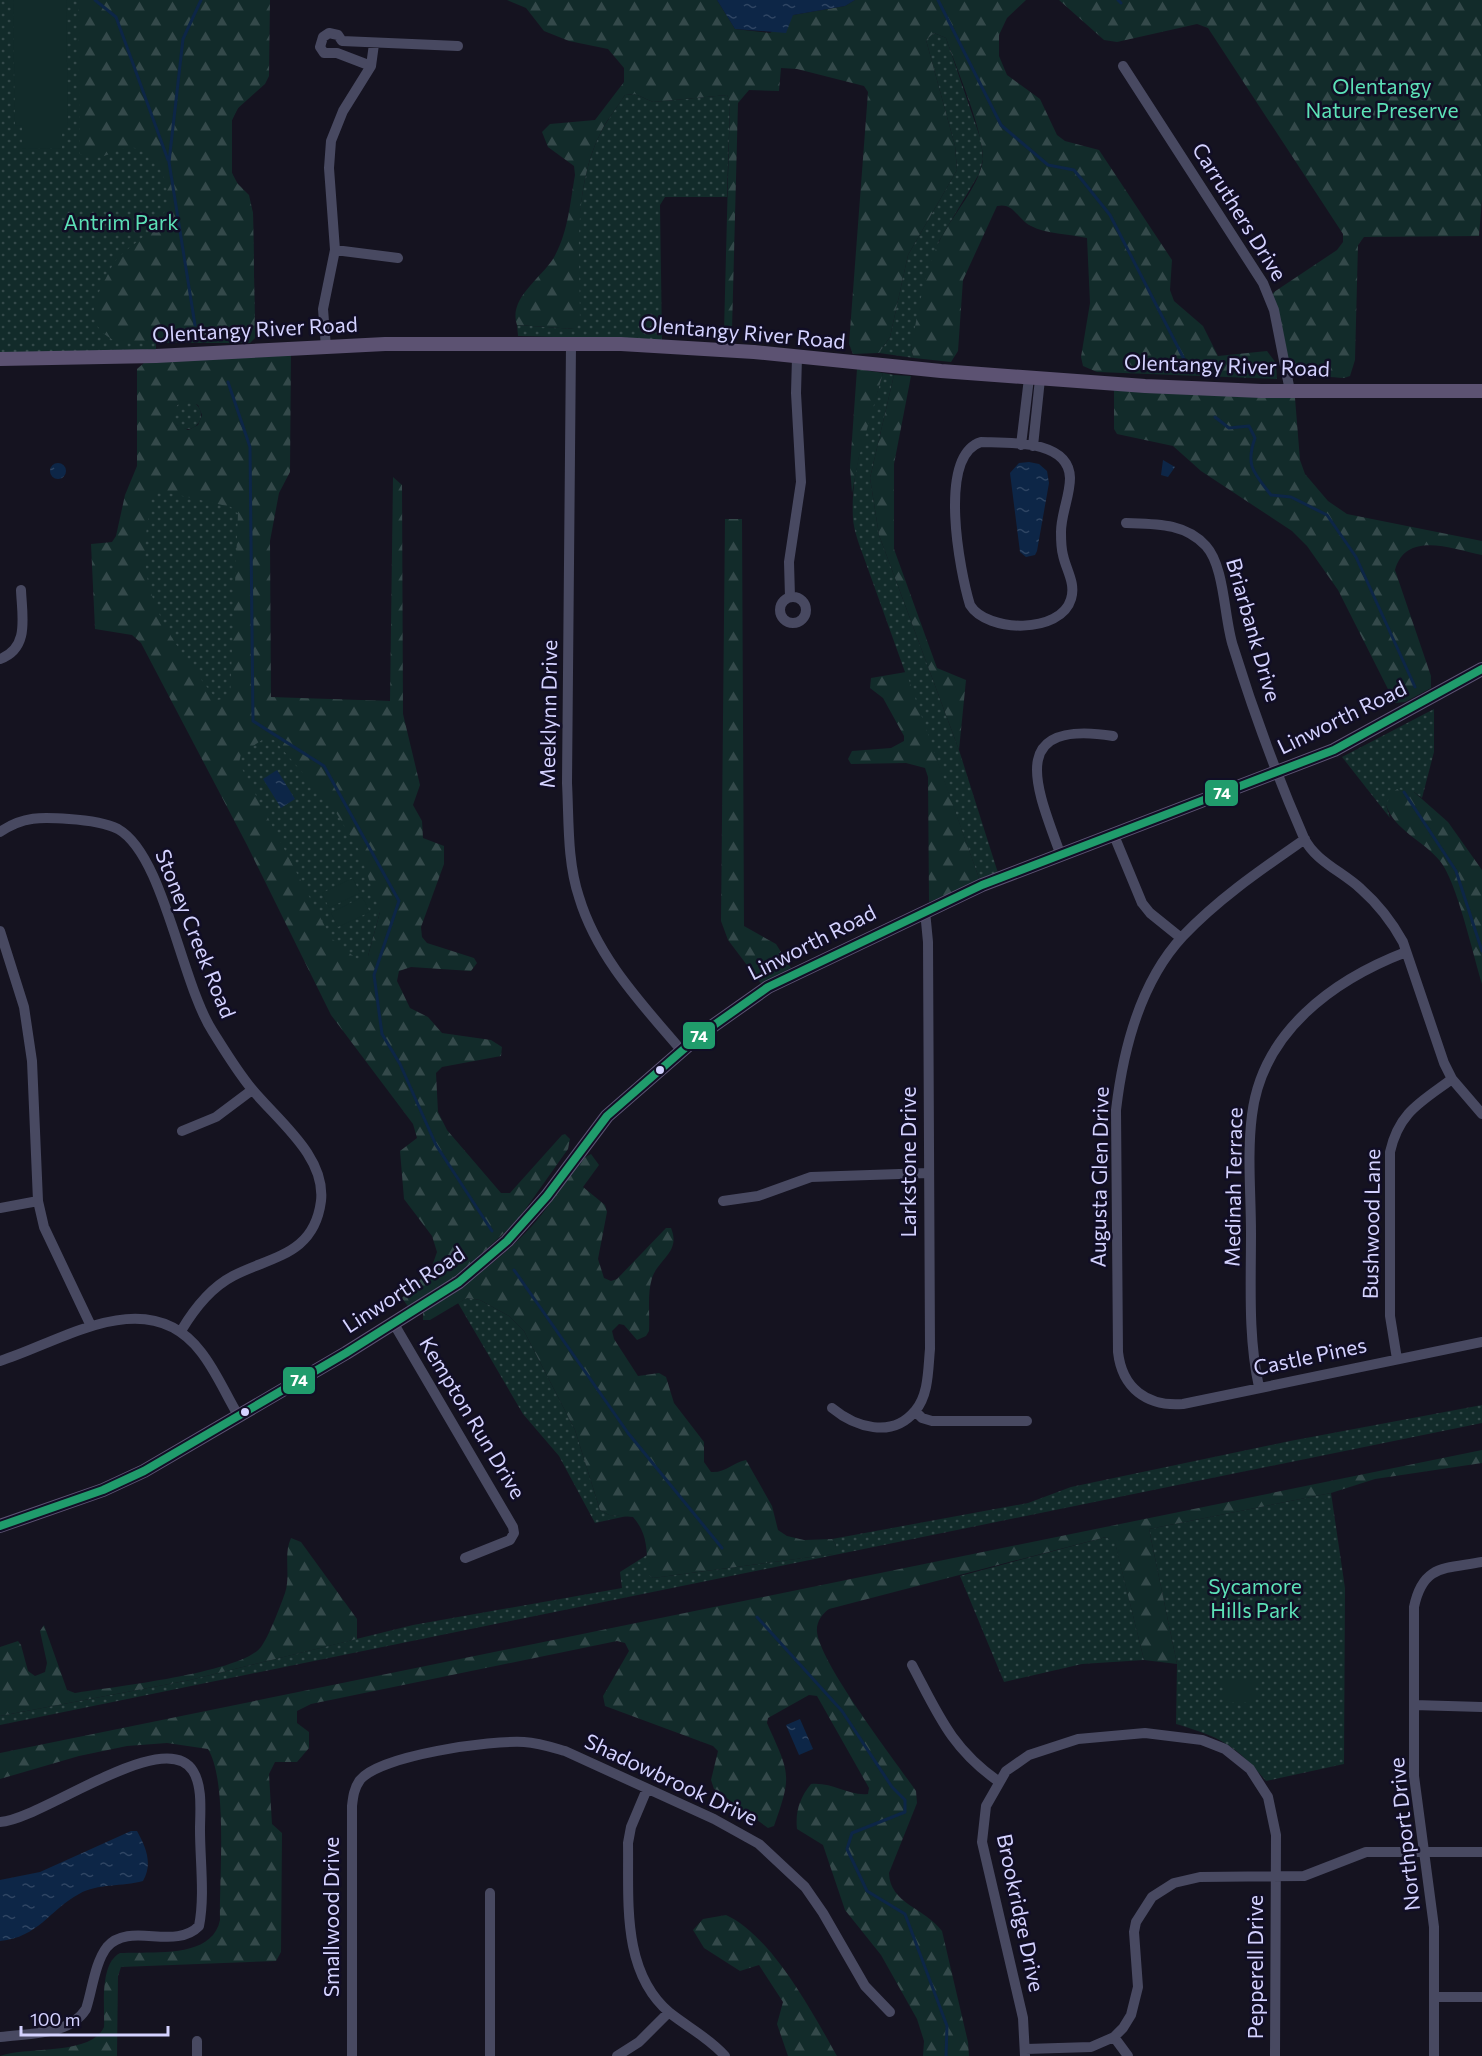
<svg xmlns="http://www.w3.org/2000/svg" width="1482" height="2056" font-family="Commissioner,sans-serif">
  <defs>
    <pattern id="grass-dots" width="8" height="8" patternUnits="userSpaceOnUse" patternTransform="scale(1.5)"><rect width="8" height="8" fill="#122b2a"/><path d="M2 2h.1M6 6h.1" fill="none" stroke="#34494a" stroke-width="1.8" stroke-linecap="round"/></pattern>
    <pattern id="forest-firs" width="22" height="20" patternUnits="userSpaceOnUse" patternTransform="scale(1.5)"><rect width="22" height="20" fill="#122b2a"/><path d="M5 1l3.5 6h-7zM16 11l3.5 6h-7z" fill="#34494a"/></pattern>
    <pattern id="water-ripples" width="26" height="14" patternUnits="userSpaceOnUse" patternTransform="scale(1.5)"><rect width="26" height="14" fill="#0d2647"/><path d="M2 4q2-2 4 0t4 0M15 11q2-2 4 0t4 0" fill="none" stroke="#2f4563"/></pattern>
  </defs>
  <rect width="100%" height="100%" fill="#151320"/>
  <path fill="url(#grass-dots)" d="M0,0H251L253,79L232,120V173L253,213L255,338L156,339V356L0,359Z
    M934,33L946,38L981,140L983,159L979,174L939,241L911,349L914,358L879,353L890,337L908,255L957,170L955,146L926,40Z
    M635,94L653,102L727,95L730,102L727,197H665L660,205L662,340L518,336L517,325L575,329C578,269 573,188 600,134C607,120 617,107 625,95Z
    M883,373L894,375L870,478L879,535L959,750L998,873L980,881L863,555C859,544 854,531 853,519C850,469 869,421 883,373Z
    M173 415a14 14 0 1 1 28 0a14 14 0 1 1-28 0Z
    M249,473V698L390,701L380,912L368,956L350,994L137,625L147,479Z
    M1434,709V752L1422,798L1414,792L1386,805L1390,818L1342,757Z
    M467,1298L480,1300L509,1316L524,1331L575,1430L600,1510L609,1515L627,1516L595,1523L559,1456L523,1414L458,1303Z
    M1482,1405V1423L0,1725V1716L190,1680L413,1625L622,1588L620,1572L647,1555V1572L653,1578L833,1554L836,1545L832,1539L1028,1503L1071,1487L1290,1441Z
    M1331,1493L1345,1588L1344,1764L1266,1781C1236,1745 1220,1737 1176,1724L1177,1664L1149,1529Z
    M1106,1537L1115,1542L1144,1660L1082,1664L1004,1682L960,1576Z"/>
  <path fill="url(#forest-firs)" fill-rule="evenodd" d="M78,0H270L269,76L265,84L237,109L232,120V173L235,181L249,195L253,213L255,338L250,343H119C86,327 90,308 105,280C109,273 112,264 117,259C144,232 180,222 163,175C160,167 147,153 138,149C123,143 112,156 98,157C93,158 85,155 80,154Z
    M507,0H717L735,29L770,33L793,15L845,6L855,0H1026L1007,18L999,35V56L1007,75L1040,99L1057,135L1065,141L1099,150L1172,260L1170,290L1174,301L1203,326L1218,356L1267,351L1276,363L1277,379L1097,372L1083,366L1081,357L1090,303L1087,238C1069,234 1046,234 1031,226C1017,219 1014,202 997,206L963,280L958,351L951,362L914,358L911,349C918,312 923,276 939,242C950,218 983,182 983,157C982,127 956,68 946,38L934,33L926,40L955,146L957,170L908,255L890,337L879,353L853,354L849,344L868,92L864,86L797,69L781,68L779,91L749,90L738,103L732,330L724,331L730,102L727,95L653,102L635,94L625,95C617,108 606,120 600,134C572,191 580,261 580,323L575,329L517,325C508,299 540,279 553,259C568,234 570,203 575,175L574,166L548,147L542,132L550,124L595,120L624,82V68L608,49L569,41L544,31L526,8Z
    M1059,0H1482V199L1479,236L1364,237L1358,245L1355,360L1350,376L1344,378C1332,377 1317,377 1306,373C1279,364 1277,321 1271,297L1274,292L1337,250L1343,242V234L1208,28L1197,24L1117,42L1104,40Z
    M291,354L290,472L279,493L270,541L271,697L390,701L393,477L402,485L403,714L420,785L413,805L422,821L423,838L444,846V864L421,927L422,937L427,943L474,958L477,963L471,971L411,967L399,971L397,981L410,1008L428,1017L442,1033L491,1040L502,1047L501,1056L442,1067L436,1073L438,1112L447,1130L501,1193H510L562,1135L565,1134L570,1139L568,1149L517,1221L454,1279L409,1308L402,1298L431,1269L437,1252L432,1236L404,1199L400,1151L417,1138L413,1124L331,1015L247,845L141,643L132,635L95,629L91,544L112,542L116,536L125,495L137,466V369L144,363ZM187,401L198,405L202,415L198,425L188,430L177,425L173,415L177,405ZM161,491L231,507L238,514L230,698L217,700C185,658 147,613 145,558C144,538 149,517 151,498ZM265,738L274,740L332,806L359,850L380,912L368,956L357,959L331,938L239,763L241,754Z
    M857,369L883,373L859,457L852,493L850,467Z
    M894,375L911,376L894,464V549L937,668L966,680L959,750L879,535L870,478Z
    M1114,390L1295,398L1300,460L1305,474L1328,501L1347,514L1482,541V555C1452,549 1406,530 1395,570L1431,676V688L1405,702L1395,703L1338,590L1307,546L1292,531L1201,471L1173,446L1117,434L1114,429Z
    M725,519H742L744,926L776,944L791,968L762,985L728,940L721,921Z
    M906,672L980,881L929,902L928,777L925,768L906,763L851,764L848,759L852,751L891,748L904,741V736L883,698L870,688L871,678Z
    M1397,789L1414,792L1448,822L1482,870V984C1473,955 1457,882 1440,861C1423,840 1395,831 1386,805L1391,794Z
    M591,1154L599,1165L583,1187L605,1205L607,1212L598,1259L604,1278L611,1281L617,1279L666,1228H671C681,1252 659,1258 652,1278C647,1294 650,1315 649,1331L646,1336L637,1340L624,1325L619,1324L612,1331L614,1339L638,1376L659,1373L666,1377L674,1403L704,1442V1462L711,1472C726,1473 732,1463 746,1460L772,1506L778,1530L787,1536L804,1540L832,1539L836,1545L834,1554L653,1578L647,1573C647,1551 648,1534 633,1517L609,1515L600,1510L575,1430L524,1331L509,1316L480,1300L467,1298L430,1320H423V1313C470,1281 518,1249 551,1202C562,1186 573,1162 591,1154Z
    M1482,1450V1463L1375,1479L1331,1493L1149,1529L1177,1664L1144,1660L1115,1543L1106,1537L829,1609C822,1614 816,1622 817,1632C821,1665 894,1759 916,1791L917,1803L889,1873C890,1904 924,1907 942,1931L968,2042L969,2056H923L924,2041L917,2019L881,1955L845,1910L823,1845L797,1829C795,1812 800,1797 811,1784C833,1782 848,1796 868,1794L869,1788L817,1696L809,1695L768,1718L767,1723C789,1773 793,1773 774,1826L768,1828L714,1789L711,1780L718,1751L713,1746L605,1706L603,1696L629,1651L625,1643L617,1641L311,1704L297,1711V1723L309,1732V1748L297,1762H275L269,1774L272,1824L282,1833L281,1952L276,1961L121,1967L118,1976L117,2056H0C26,2046 91,2056 104,2027C105,2007 99,1964 120,1953C150,1951 212,1960 220,1920C219,1879 228,1782 208,1749L167,1743L127,1746L79,1756L0,1779V1753Z
    M291,1538L301,1542L357,1619V1639L190,1680L0,1716V1647L18,1641L21,1645L28,1671L35,1676L45,1672L47,1663L40,1631L44,1625L67,1690L75,1693C111,1687 241,1673 261,1647C269,1636 280,1607 285,1593C291,1575 283,1555 291,1538Z
    M726,1915C772,1936 812,2012 837,2056H788L777,2024L783,2002L759,1965L740,1971L704,1948L693,1930L703,1919Z"/>
  <path fill="#122b2a" d="M13,0H66L68,125H62V148L22,149V126L15,125Z
    M353,878L360,893L329,908L322,893Z
    M362,897L370,912L338,927L331,913Z
    M1224,1681H1253V1702H1224Z"/>
  <path fill="url(#water-ripples)" d="M717,0H855L845,6L793,15L786,33L735,29Z
    M1163,460L1175,467L1168,477L1161,475Z
    M1029,462L1039,464L1047,471L1049,483L1037,551L1035,555L1026,557L1020,552L1010,473L1019,463Z
    M50 471a8 8 0 1 1 16 0a8 8 0 1 1-16 0Z
    M277,770L295,799L281,808L263,779Z
    M800,1719L813,1749L799,1755L786,1725Z
    M131,1831H137C146,1847 153,1864 143,1881C122,1887 98,1883 79,1894C48,1911 39,1937 0,1941V1880L40,1872Z"/>
  <g fill="none" stroke-linecap="round" stroke-linejoin="round">
    <path stroke="#0d2647" stroke-width="3" d="M95,0L116,17L168,160
      M938,0L1001,125L1048,165L1074,170L1110,215L1185,361
      M1118,0L1121,3
      M195,325L169,162L183,39L201,0
      M228,382L250,447L253,721L324,766L399,901L374,975L382,1034L400,1064L436,1145L492,1231
      M1215,417L1229,428L1249,426L1255,438C1245,466 1254,473 1271,495L1291,497L1327,515L1356,557L1415,687
      M1404,792L1456,871L1482,951
      M514,1270L628,1433L722,1548
      M757,1617L842,1711L892,1787L905,1800V1812L852,1833L847,1849L867,1891L905,1914L947,2026L946,2056"/>
    <path stroke="#484961" stroke-width="10" d="M371,66L337,53H324L320,47L323,37L329,33L338,35L342,41L458,46
      M1123,66L1263,283L1274,310L1290,391
      M335,250L398,258
      M571,344L567,783C569,820 567,861 579,897C597,957 641,1003 681,1050
      M326,347L323,309L335,250L329,168L331,141L343,111L371,66L374,44
      M981,442C1008,443 1069,439 1070,478C1070,496 1061,514 1061,532C1061,539 1061,548 1063,555C1066,570 1076,583 1071,599C1061,634 987,633 970,605C960,572 937,456 981,442Z
      M1021,445L1029,378
      M1033,446L1040,379
      M1126,523C1156,524 1185,523 1206,546C1225,567 1224,619 1233,646C1253,711 1277,776 1304,838C1315,861 1343,872 1361,889C1378,904 1392,922 1403,942L1444,1063L1452,1079L1482,1114
      M780 610a13 13 0 1 1 26 0a13 13 0 1 1-26 0Z
      M790,597L789,562L801,482L796,393L797,357
      M0,659C30,648 22,616 21,590
      M0,832C23,816 42,817 69,819C84,820 104,822 118,829C164,855 181,983 213,1032C225,1051 237,1071 251,1088C277,1120 326,1156 321,1201C314,1255 272,1256 233,1276C210,1288 194,1309 181,1331
      M1113,833L1142,903L1150,913L1181,938
      M1305,839C1262,869 1219,898 1183,936C1140,982 1123,1050 1116,1110L1118,1352C1122,1388 1147,1407 1183,1404L1482,1342
      M1060,853C1036,787 1006,719 1113,736
      M0,931L24,1007L32,1061L38,1201L44,1227L91,1326
      M182,1131L216,1117L252,1090
      M723,1201L758,1196L811,1177L929,1173
      M0,1208L38,1201
      M394,1324L513,1527L514,1533L510,1540L465,1558
      M1397,1359L1390,1316V1152C1399,1112 1421,1102 1452,1079
      M0,1361C63,1341 148,1282 201,1352C216,1371 226,1395 238,1415
      M1259,1387C1248,1337 1251,1285 1251,1233C1251,1194 1247,1154 1252,1115C1262,1032 1333,980 1406,952
      M832,1408C855,1427 892,1439 915,1411C929,1395 928,1369 930,1349L928,942L925,911
      M915,1411L922,1418L932,1421H1027
      M912,1665C938,1714 951,1748 998,1781
      M1414,1705L1482,1707
      M647,1789L631,1827L628,1843C629,1900 621,1972 670,2013C689,2028 709,2038 725,2056
      M0,1822C41,1820 165,1725 193,1771C203,1787 200,1812 200,1830C200,1861 205,1896 199,1926C175,1951 129,1921 107,1947C95,1962 92,1991 86,2009C69,2036 29,2033 0,2037
      M490,1893V2056
      M1434,1997H1482
      M1114,2037L1128,2056
      M197,2041V2056
      M1026,2049L1091,2047L1114,2037L1123,2028L1131,2015L1138,1987L1134,1932L1136,1922L1152,1897L1174,1883L1200,1877L1304,1876L1366,1852H1482
      M352,2056V1806C353,1797 354,1788 360,1780C380,1755 492,1740 524,1742C539,1743 551,1747 565,1751L714,1819L759,1844L805,1887L823,1913L865,1986L890,2012
      M617,2056L639,2042L669,2012
      M1025,2056L1023,2018L982,1842L986,1806L1006,1771L1029,1755L1078,1739L1145,1733L1202,1740L1225,1749L1250,1769L1268,1797L1276,1835L1275,2056
      M1434,2056V1927L1414,1776V1607C1423,1564 1445,1569 1482,1562"/>
    <path stroke="#5c5272" stroke-width="14" d="M0,359L156,356L385,344H621L754,352L941,371L1145,386L1261,391H1482
      M0,1526L103,1490L144,1471L346,1353L459,1282L507,1241L547,1196L607,1116L700,1035L768,987L982,885L1334,750L1482,669"/>
    <g stroke="#110e25" stroke-width="12">
      <path id="bus-1" d="M0,1526L103,1490L144,1471L346,1353L459,1282L507,1241L547,1196L607,1116L700,1035L768,987L982,885L1334,750L1482,669"/>
    </g>
    <use href="#bus-1" stroke="#209c6c" stroke-width="8"/>
  </g>
  <g fill="#d4d2ff" stroke="#110e25" stroke-width="2">
    <circle cx="660" cy="1070" r="5"/>
    <circle cx="245" cy="1412" r="5"/>
  </g>
  <g text-anchor="middle" stroke-width="5" stroke-linejoin="round" paint-order="stroke">
    <g font-size="21" fill="#5ce1b7" stroke="#110e25">
      <text x="1382" y="94">Olentangy<tspan x="1382" dy="24">Nature Preserve</tspan></text>
      <text x="121" y="230">Antrim Park</text>
      <text x="1255" y="1594">Sycamore<tspan x="1255" dy="24">Hills Park</tspan></text>
    </g>
    <g font-size="21" fill="#d4d2ff" stroke="#110e25">
      <text transform="translate(1239 212) rotate(58)" y="7">Carruthers Drive</text>
      <text transform="translate(255 330) rotate(-3)" y="7">Olentangy River Road</text>
      <text transform="translate(743 333) rotate(5)" y="7">Olentangy River Road</text>
      <text transform="translate(1227 366) rotate(2)" y="7">Olentangy River Road</text>
      <text transform="translate(1253 630) rotate(74)" y="7">Briarbank Drive</text>
      <text transform="translate(549 714) rotate(-89)" y="7">Meeklynn Drive</text>
      <text transform="translate(1342 718) rotate(-26)" y="7">Linworth Road</text>
      <text transform="translate(195 934) rotate(68)" y="7">Stoney Creek Road</text>
      <text transform="translate(812 943) rotate(-27)" y="7">Linworth Road</text>
      <text transform="translate(909 1162) rotate(-90)" y="7">Larkstone Drive</text>
      <text transform="translate(1100 1177) rotate(-89)" y="7">Augusta Glen Drive</text>
      <text transform="translate(1234 1187) rotate(-89)" y="7">Medinah Terrace</text>
      <text transform="translate(1372 1224) rotate(-89)" y="7">Bushwood Lane</text>
      <text transform="translate(404 1290) rotate(-33)" y="7">Linworth Road</text>
      <text transform="translate(1310 1357) rotate(-12)" y="7">Castle Pines</text>
      <text transform="translate(472 1418) rotate(59)" y="7">Kempton Run Drive</text>
      <text transform="translate(671 1780) rotate(25)" y="7">Shadowbrook Drive</text>
      <text transform="translate(1405 1834) rotate(-96)" y="7">Northport Drive</text>
      <text transform="translate(1020 1913) rotate(78)" y="7">Brookridge Drive</text>
      <text transform="translate(332 1917) rotate(-90)" y="7">Smallwood Drive</text>
      <text transform="translate(1256 1967) rotate(-90)" y="7">Pepperell Drive</text>
    </g>
  </g>
  <g stroke="#110e25" stroke-width="2">
    <rect x="1204" y="779" width="35" height="28" rx="6" fill="#209c6c"/>
    <rect x="682" y="1021" width="34" height="29" rx="6" fill="#209c6c"/>
    <rect x="282" y="1366" width="34" height="29" rx="6" fill="#209c6c"/>
  </g>
  <g font-size="16" text-anchor="middle" font-weight="bold" fill="#fff">
    <text x="1222" y="799">74</text>
    <text x="699" y="1042">74</text>
    <text x="299" y="1386">74</text>
  </g>
  <path d="M21 2026v9h147v-9" fill="none" stroke="#d4d2ff" stroke-width="3"/>
  <text x="30" y="2026" font-size="18" fill="#d4d2ff" stroke="#110e25" stroke-width="4.5" paint-order="stroke">100 m</text>
</svg>
